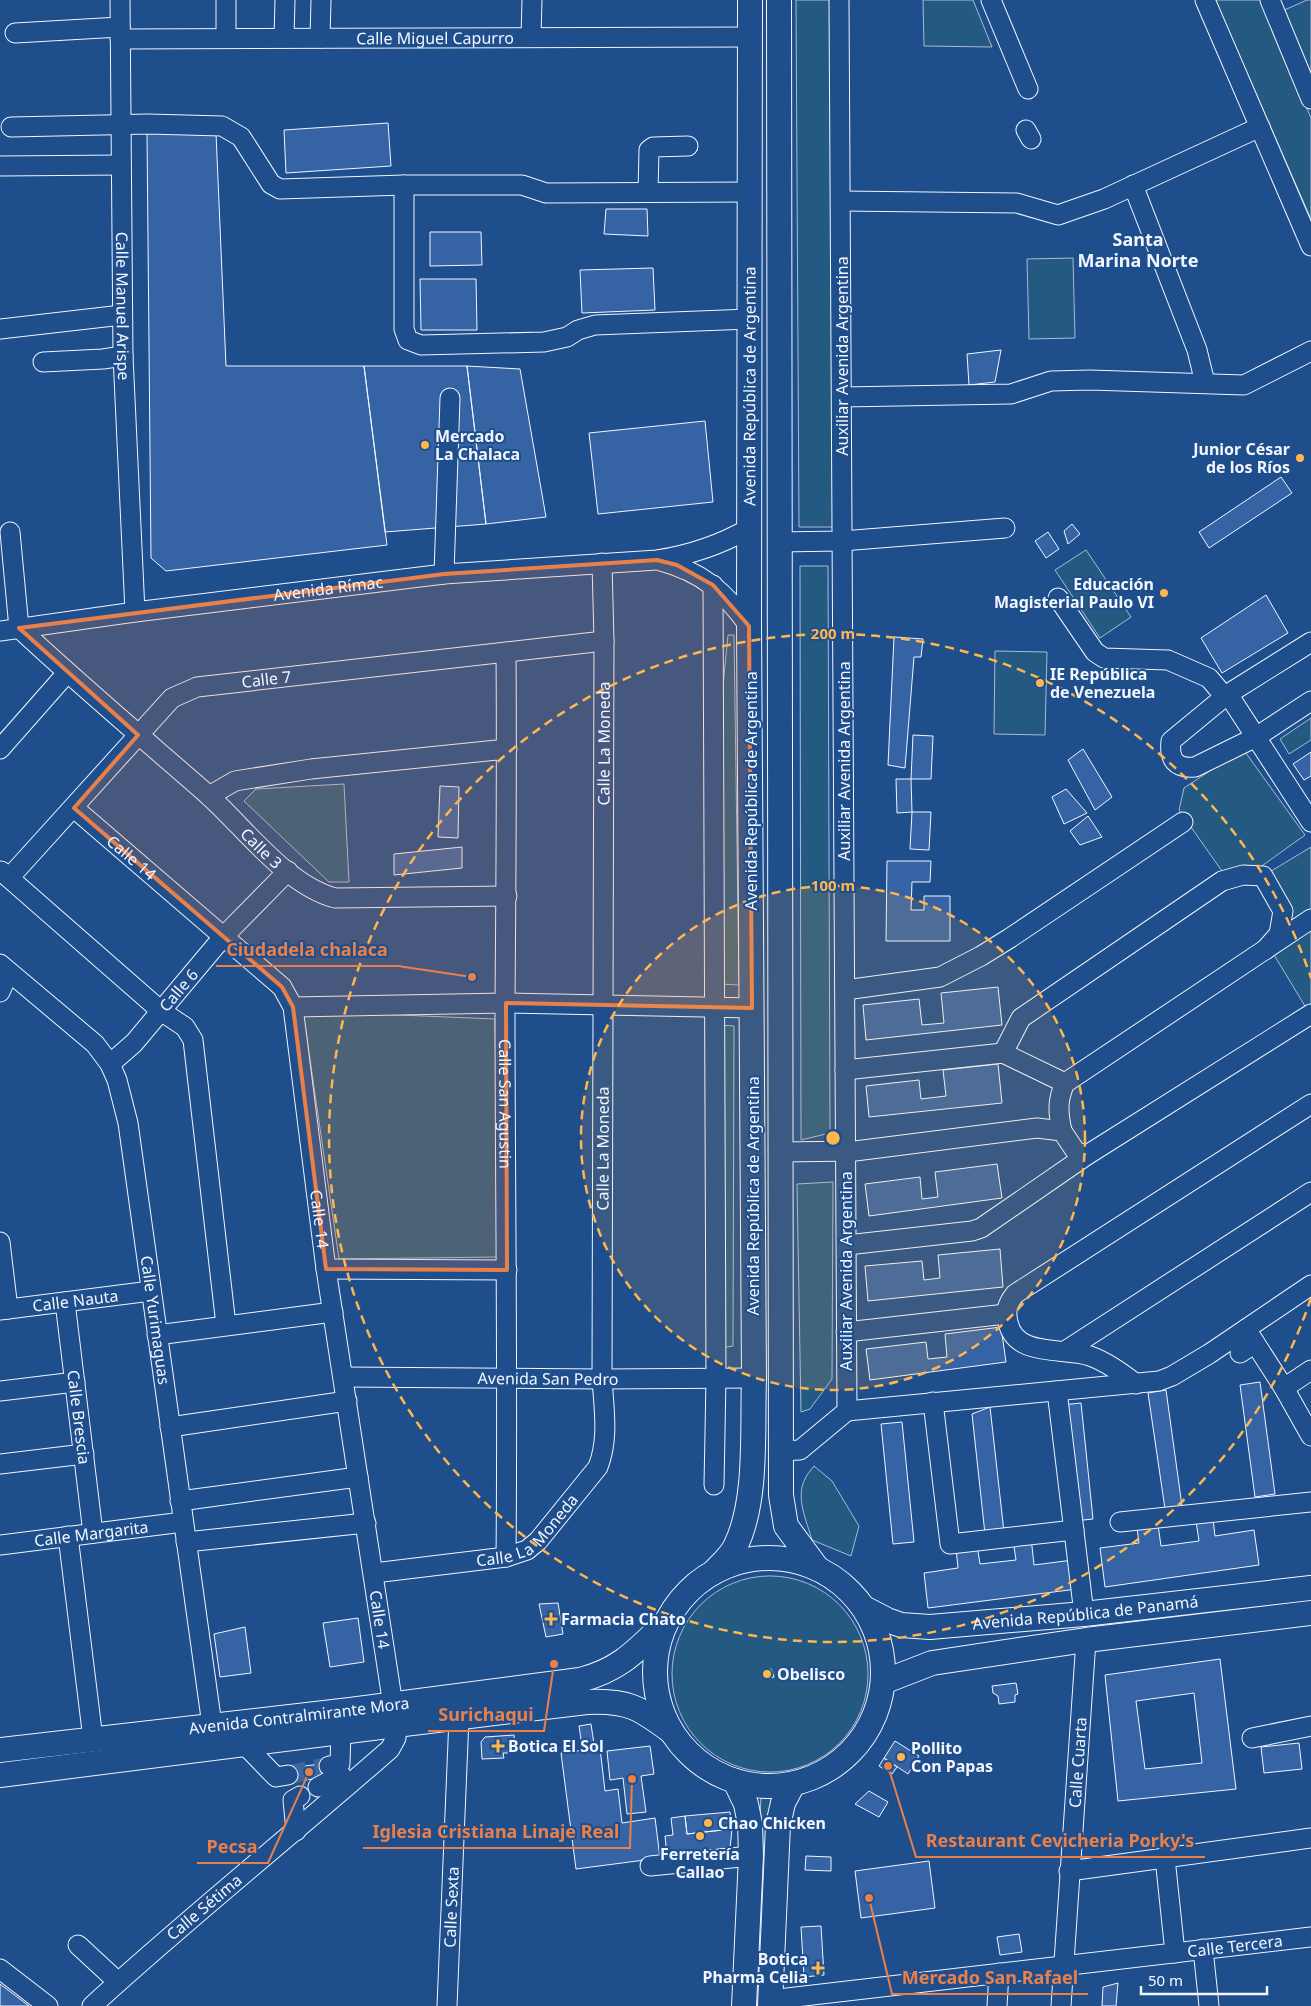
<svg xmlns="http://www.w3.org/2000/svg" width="1311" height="2006" font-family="'Noto Sans',sans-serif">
  <rect width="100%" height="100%" fill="#1f4e8c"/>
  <path fill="#245a82" stroke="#a8bbd7" d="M796,0H831L834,527H799Z
    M923,0H973L992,47L924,46Z
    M1215,0H1261L1311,118V219Z
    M1307,0H1311V85L1280,12Z
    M1073,258L1075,338L1029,339L1027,259Z
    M1086,550L1131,617L1100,638L1055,570Z
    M800,566H828L830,1133L801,1140Z
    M728,635H734L739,985L720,984V716Z
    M995,651L1047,652L1045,735L994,734Z
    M1311,718V740L1289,754L1280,739Z
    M1243,749L1305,835L1259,868L1224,874L1179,810L1184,788Z
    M344,784L349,882H329L244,801L256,789Z
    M1311,847V915L1283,932L1268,873Z
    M1311,925V1010L1308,1011L1271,950Z
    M303,1011L495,1019L498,1257L339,1259Z
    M721,1025L734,1026L733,1346L721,1348Z
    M833,1182L832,1379L810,1409L801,1412L797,1184Z
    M814,1466L832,1481L859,1526L851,1556L812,1540C807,1522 795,1497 805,1479C807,1474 811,1470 814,1466Z
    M672 1674a98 98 0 1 1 196 0a98 98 0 1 1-196 0Z
    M761,1795L774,1799L762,2006H752Z"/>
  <path fill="#3563a3" stroke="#f2f6ff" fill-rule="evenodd" d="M388,123L391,166L286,173L284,130Z
    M147,133H216L226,366H364L387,545L166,571L151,558Z
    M606,209H647L648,236L604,234Z
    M430,232H481L482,265L430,266Z
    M653,268L655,310L582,313L580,270Z
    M420,279H476L477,330H421Z
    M1001,350L995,382L969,385L967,354Z
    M364,366H467L486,524L385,532Z
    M467,366L520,369L546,517L486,524Z
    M705,421L713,502L598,514L589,433Z
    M1281,477L1292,493L1209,548L1199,532Z
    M1072,524L1080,534L1068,544L1064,531Z
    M1048,532L1059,549L1046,558L1035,541Z
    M1266,595L1288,633L1222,673L1201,638Z
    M894,637L923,639L921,657H914L905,768L888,765Z
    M913,735L933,736L931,779H911Z
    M1083,749L1112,797L1095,810L1068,760Z
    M1311,752V776L1304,780L1293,764Z
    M896,779H911L912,812L897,813Z
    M440,786L459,787L458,838L438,837Z
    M1066,789L1087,813L1064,824L1052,797Z
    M912,812H931L929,850L910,849Z
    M1088,816L1102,837L1080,845L1070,831Z
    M462,847V868L394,875V854Z
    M887,861H931L930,882H912L911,910H924V896H950V941H886Z
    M998,987L1002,1025L866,1040L863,1005L919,999L922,1025L944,1023L941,993Z
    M998,1064L1002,1103L869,1117L866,1086L919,1080L921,1099L946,1096L943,1070Z
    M997,1164L1002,1198L869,1216L865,1184L920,1177L922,1199L938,1197L935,1172Z
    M1000,1249L1003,1287L868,1301L865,1266L922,1261L924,1280L940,1278L938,1255Z
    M1001,1327L1006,1362L870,1380L866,1349L926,1342L928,1359L947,1357L945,1334Z
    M1260,1382L1275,1494L1255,1497L1240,1385Z
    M1166,1390L1182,1506L1165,1509L1148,1393Z
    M1081,1403L1093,1519L1074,1521L1062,1405Z
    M990,1407L1004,1532L985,1534L972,1414Z
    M902,1422L914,1542L893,1544L881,1424Z
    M1213,1519L1215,1536L1254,1530L1259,1565L1105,1587L1100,1548L1139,1543L1137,1528L1158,1525L1161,1546L1199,1541L1196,1521Z
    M1031,1537L1034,1565L1073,1560L1077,1589L928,1608L924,1573L958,1568L956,1548L977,1545L980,1564L1016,1560L1013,1540Z
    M558,1603L563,1634L546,1637L539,1604Z
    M358,1618L364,1662L330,1667L323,1623Z
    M245,1627L251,1673L220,1677L214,1634Z
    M1220,1659L1236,1789L1118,1801L1105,1675ZM1194,1693L1202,1763L1145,1769L1136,1701Z
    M771,1669L774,1677L766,1679L763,1671Z
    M1016,1683L1018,1694L1015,1695V1702L999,1704L998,1696L993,1693L992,1686Z
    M591,1724L594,1744L582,1746L579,1726Z
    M514,1735L515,1749L508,1750V1753H503L504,1758L482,1759L481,1742L485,1737Z
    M895,1741L919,1756L908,1774L884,1758Z
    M1299,1743L1302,1769L1264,1773L1261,1747Z
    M650,1746L654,1774L641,1776L646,1812L627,1814L623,1778L610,1780L607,1751Z
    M600,1748L605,1791L618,1789L622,1823L655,1818L660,1858L576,1869L561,1753Z
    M884,1758L897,1767L892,1774L879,1766Z
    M329,1763L331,1777L289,1782L288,1768Z
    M869,1791L888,1802L879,1817L855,1804Z
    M730,1812L732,1829L687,1834L685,1816Z
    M685,1816L687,1834L732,1829L730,1848L667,1855L665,1836L673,1835L671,1818Z
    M806,1856L831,1857V1871L805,1870Z
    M929,1861L935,1908L861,1918L855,1871Z
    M821,1926L824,1975L804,1977L801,1927Z
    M1019,1934L1022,1952L1000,1955L997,1937Z
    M1118,1983L1116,2006H1102L1103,1987Z
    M0,1984L29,2006H0Z"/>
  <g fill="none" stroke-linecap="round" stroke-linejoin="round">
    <path stroke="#3f679d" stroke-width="19" stroke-dasharray="19 9" stroke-linecap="butt" d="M288,1775L329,1766"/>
    <g stroke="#f2f6ff" stroke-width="21">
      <g id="minor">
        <path id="s1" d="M120,0L123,356L135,612"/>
        <path d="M991,0L1028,89"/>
        <path d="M1205,0L1311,246"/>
        <path d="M1270,0L1311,99"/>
        <path d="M15,33L120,27"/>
        <path d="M531,37L532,0"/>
        <path d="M226,38V0"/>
        <path d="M284,38L285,0"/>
        <path d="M320,38L321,0"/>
        <path id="s2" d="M120,39L750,37"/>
        <path d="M11,127L148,124L222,126L241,137L271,184L280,189L404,185H522L546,193L750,192"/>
        <path d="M1026,130L1031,139"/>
        <path d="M0,166L121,165"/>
        <path d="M404,185V329L408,340L421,345L544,342L567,337L578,330L595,325L750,319"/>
        <path d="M1133,185L1197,350L1205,383"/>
        <path d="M648,192L649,150L653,147L688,146"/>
        <path d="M841,201L1017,203L1058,215L1104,199L1260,127"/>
        <path d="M0,329L122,315"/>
        <path d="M43,362L103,359L123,356"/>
        <path d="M842,397L1011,394L1051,381L1090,380L1244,385L1311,351"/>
        <path id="s3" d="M10,532L19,628C80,685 144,739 207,794C245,828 285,884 335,898L507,896"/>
        <path d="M778,542L842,541L1005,528"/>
        <path d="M661,561C702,572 725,592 749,626"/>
        <path d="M444,574L450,398"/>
        <path d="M713,585L716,1379L714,1485"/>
        <path d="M1058,598L1095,652L1104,658L1168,660L1209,678L1225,697"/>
        <path id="s4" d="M0,631L135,612L444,574L657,560C691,555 720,545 750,528"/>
        <path d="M1311,642L1228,694L1171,741C1169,759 1175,769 1195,767L1256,737L1311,701"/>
        <path id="s5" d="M506,652C507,769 506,885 505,1002C505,1187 508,1372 506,1557"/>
        <path d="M1228,694L1311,822"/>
        <path d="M0,749L67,673"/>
        <path d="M209,796L235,781L311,769L507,749"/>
        <path id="s6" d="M74,808L282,987L293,1007L326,1269L396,1725V1738L390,1749C291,1836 188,1918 92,2006"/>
        <path d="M1,871L161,1011L185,1027L193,1040L226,1325"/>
        <path id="s7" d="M9,878L172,698L197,687L604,641"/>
        <path id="s8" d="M0,964L95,1044L110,1064L117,1080L128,1123L212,1725"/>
        <path d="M845,990L940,977L981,956L1010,938L1183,822"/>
        <path d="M0,992L9,972"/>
        <path d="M293,1007L505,1003L752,1008"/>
        <path d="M1003,1053L1021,1018L1222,881L1243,875L1263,876L1283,911L1279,934L1265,950"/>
        <path id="s9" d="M110,1064L134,1043L223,937L288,871"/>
        <path d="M845,1070L1003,1053L1065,1083"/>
        <path d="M1062,1131C1058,1113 1057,1100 1065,1083L1311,919"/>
        <path d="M781,1152L855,1151L1037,1128L1062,1131L1076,1152L1087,1155L1311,1014"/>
        <path d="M0,1242L8,1309"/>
        <path d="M847,1245L972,1231L981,1228L1087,1155"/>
        <path d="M326,1269L507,1270"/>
        <path id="s10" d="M65,1302L93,1533"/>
        <path id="s11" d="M0,1310L151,1291"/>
        <path d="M1246,1329L1284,1388L1311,1436"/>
        <path d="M846,1332L1006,1314"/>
        <path d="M157,1335L333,1312"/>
        <path d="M1065,1351L1311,1192"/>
        <path d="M1240,1353L1255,1343"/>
        <path id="s12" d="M343,1377L602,1379L754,1378"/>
        <path d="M1136,1384C1122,1373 1107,1362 1090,1356C1064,1347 1015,1358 1008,1322C1005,1310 1008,1303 1015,1294L1311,1104"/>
        <path d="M1284,1388L1311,1370"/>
        <path d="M0,1391L75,1382"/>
        <path d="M1057,1391L1084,1614"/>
        <path d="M933,1402L950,1544L1074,1530"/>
        <path d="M847,1411L1159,1381L1172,1376L1209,1354L1311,1285"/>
        <path d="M170,1427L347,1401"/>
        <path d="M780,1451L800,1450L847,1411L839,0"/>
        <path d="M0,1464L84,1454"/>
        <path d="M180,1501L358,1477"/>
        <path d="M1120,1522L1311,1502"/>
        <path d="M68,1536L93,1739"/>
        <path d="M186,1542L366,1523"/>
        <path id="s13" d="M0,1545L183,1522"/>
        <path id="s14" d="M374,1573L506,1557L527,1550L538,1541L598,1467C609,1439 604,1409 602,1379L604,641L602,563"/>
        <path d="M1252,1738L1311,1726"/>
        <path d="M244,1744L276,1777L288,1775"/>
        <path d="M329,1766L340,1764L341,1732"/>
        <path d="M318,1787L341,1775"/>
        <path d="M296,1831L293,1800L300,1796"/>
        <path d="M1165,1858L1175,1953"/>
        <path d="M650,1866L751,1856"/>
        <path d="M1069,1871L1311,1838"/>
        <path d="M78,1945L118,1982"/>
        <path d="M1203,1949L1209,2006"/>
        <path d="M0,1969L48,2006"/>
        <path id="s15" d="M770,2000L1311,1937"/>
        <path id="s16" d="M447,2006L459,1718"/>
        <path d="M997,2006L999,1973"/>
        <path id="s17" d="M1061,2006L1086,1640"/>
      </g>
    </g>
    <g stroke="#f2f6ff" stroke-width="26">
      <g id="major">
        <path d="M779,0L781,1495L786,1526L817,1568"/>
        <circle cx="769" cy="1672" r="114"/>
        <path id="s18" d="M714,1572C721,1564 732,1555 736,1545C758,1499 752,1429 754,1378L749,626L750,0"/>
        <path id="s19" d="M864,1608L887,1620L901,1625L930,1627L1084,1614L1311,1588"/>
        <path d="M883,1682L932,1663L1086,1640L1311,1613"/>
        <path id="s20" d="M0,1750L350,1710L580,1680C620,1670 637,1650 666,1622"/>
        <path d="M0,1775L396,1725L587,1702C628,1700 640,1708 672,1732"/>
        <path d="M735,1781L746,1804L750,1824L751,1856L744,2006"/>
        <path d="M770,2006L778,1825L783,1803L793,1784"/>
      </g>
    </g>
    <use href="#minor" stroke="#1f4e8c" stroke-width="19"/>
    <use href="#major" stroke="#1f4e8c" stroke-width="24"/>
  </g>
  <path fill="#ea8049" fill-opacity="0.2" stroke="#ea8049" stroke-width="4" stroke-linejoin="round" d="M657,560L677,565L713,585L749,626L752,1008L506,1003L507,1270L326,1269L293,1007L282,987L74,808L138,735L19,628L444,574Z"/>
  <circle cx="833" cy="1138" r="252" fill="#ffb74d" fill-opacity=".12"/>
  <g fill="none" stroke="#ffb74d" stroke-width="2.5" stroke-dasharray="9 6">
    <circle cx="833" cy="1138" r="252"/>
    <path d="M1311 1298A504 504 0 1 1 1311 978"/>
  </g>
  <g fill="#ffb74d" stroke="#1f4e8c" stroke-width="2">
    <circle cx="425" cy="445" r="5"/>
    <circle cx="1300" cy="458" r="5"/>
    <circle cx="1164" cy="593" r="5"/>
    <circle cx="1040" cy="683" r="5"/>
    <path d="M548.5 1611.5h5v5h5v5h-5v5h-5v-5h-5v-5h5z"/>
    <circle cx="767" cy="1674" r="5"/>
    <path d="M495.5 1738.5h5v5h5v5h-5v5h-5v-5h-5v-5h5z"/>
    <circle cx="901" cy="1757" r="5"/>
    <circle cx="708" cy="1823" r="5"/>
    <circle cx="700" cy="1836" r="5"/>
    <path d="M815.5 1960.5h5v5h5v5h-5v5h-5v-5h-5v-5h5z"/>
  </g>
  <g text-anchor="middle" stroke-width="4" stroke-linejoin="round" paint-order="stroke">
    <g font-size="16" fill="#f2f6ff" stroke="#1f4e8c">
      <text dy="6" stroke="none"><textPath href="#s2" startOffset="315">Calle Miguel Capurro</textPath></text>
      <text dy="6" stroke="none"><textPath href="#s1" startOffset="306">Calle Manuel Arispe</textPath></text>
      <text transform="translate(842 356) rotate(-90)" y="6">Auxiliar Avenida Argentina</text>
      <text dy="6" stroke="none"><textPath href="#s18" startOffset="1196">Avenida República de Argentina</textPath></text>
      <text dy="6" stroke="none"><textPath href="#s4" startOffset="331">Avenida Rímac</textPath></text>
      <text dy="6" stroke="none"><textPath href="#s7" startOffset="340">Calle 7</textPath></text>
      <text dy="6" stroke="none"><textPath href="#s14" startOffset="989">Calle La Moneda</textPath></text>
      <text transform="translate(844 761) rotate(-90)" y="6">Auxiliar Avenida Argentina</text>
      <text transform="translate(751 791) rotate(-90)" y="6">Avenida República de Argentina</text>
      <text dy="6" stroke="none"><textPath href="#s3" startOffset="424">Calle 3</textPath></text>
      <text dy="6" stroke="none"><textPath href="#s6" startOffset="76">Calle 14</textPath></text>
      <text dy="6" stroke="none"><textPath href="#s9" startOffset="101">Calle 6</textPath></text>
      <text dy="6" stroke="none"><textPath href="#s5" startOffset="452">Calle San Agustin</textPath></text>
      <text dy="6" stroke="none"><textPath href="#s14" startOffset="584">Calle La Moneda</textPath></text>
      <text transform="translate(753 1196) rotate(-90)" y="6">Avenida República de Argentina</text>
      <text dy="6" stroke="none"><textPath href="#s6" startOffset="511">Calle 14</textPath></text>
      <text transform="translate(846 1271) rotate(-90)" y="6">Auxiliar Avenida Argentina</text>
      <text dy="6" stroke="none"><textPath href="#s11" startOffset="76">Calle Nauta</textPath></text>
      <text dy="6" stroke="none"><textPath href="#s8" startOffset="410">Calle Yurimaguas</textPath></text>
      <text dy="6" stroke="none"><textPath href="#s12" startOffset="205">Avenida San Pedro</textPath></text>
      <text dy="6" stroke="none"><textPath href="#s10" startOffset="116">Calle Brescia</textPath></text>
      <text dy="6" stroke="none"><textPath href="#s14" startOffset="165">Calle La Moneda</textPath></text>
      <text dy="6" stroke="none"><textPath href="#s13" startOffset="92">Calle Margarita</textPath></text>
      <text dy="6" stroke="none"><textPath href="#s19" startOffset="226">Avenida República de Panamá</textPath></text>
      <text dy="6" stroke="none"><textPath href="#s6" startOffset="916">Calle 14</textPath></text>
      <text dy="6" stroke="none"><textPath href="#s20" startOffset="301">Avenida Contralmirante Mora</textPath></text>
      <text dy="6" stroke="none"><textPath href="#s17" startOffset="244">Calle Cuarta</textPath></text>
      <text transform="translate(204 1907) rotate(-40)" y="6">Calle Sétima</text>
      <text dy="6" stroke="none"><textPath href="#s16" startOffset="99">Calle Sexta</textPath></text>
      <text dy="6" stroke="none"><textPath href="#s15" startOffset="468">Calle Tercera</textPath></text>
    </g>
    <g font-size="16" font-weight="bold" fill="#f2f6ff" stroke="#1f4e8c" text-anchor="start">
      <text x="435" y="442">Mercado<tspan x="435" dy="18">La Chalaca</tspan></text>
      <text x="1290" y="455" text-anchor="end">Junior César<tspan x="1290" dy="18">de los Ríos</tspan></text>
      <text x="1154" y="590" text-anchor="end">Educación<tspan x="1154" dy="18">Magisterial Paulo VI</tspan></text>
      <text x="1050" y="680">IE República<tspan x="1050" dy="18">de Venezuela</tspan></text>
      <text x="561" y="1625">Farmacia Chato</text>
      <text x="777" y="1680">Obelisco</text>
      <text x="508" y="1752">Botica El Sol</text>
      <text x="911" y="1754">Pollito<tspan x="911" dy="18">Con Papas</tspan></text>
      <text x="718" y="1829">Chao Chicken</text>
      <text x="700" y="1860" text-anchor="middle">Ferretería<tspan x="700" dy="18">Callao</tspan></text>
      <text x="808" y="1965" text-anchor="end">Botica<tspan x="808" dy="18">Pharma Celia</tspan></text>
    </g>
    <g font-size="18" font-weight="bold" fill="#f2f6ff" stroke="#1f4e8c">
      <text x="1138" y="246">Santa<tspan x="1138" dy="21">Marina Norte</tspan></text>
    </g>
  </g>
  <circle cx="833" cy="1138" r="8" fill="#ffb74d" stroke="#1f4e8c" stroke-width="2.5"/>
  <g font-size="15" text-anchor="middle" font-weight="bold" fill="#ffb74d" stroke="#1f4e8c" stroke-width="4" stroke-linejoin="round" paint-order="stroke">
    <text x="833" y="639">200 m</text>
    <text x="833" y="891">100 m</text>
  </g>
  <path fill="none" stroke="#ea8049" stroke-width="2" d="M472 977L398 966H216M554 1664L544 1731H428M632 1779L630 1848H363M888 1766L916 1857H1205M309 1772L268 1863H197M869 1898L892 1994H1088"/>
  <g fill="#ea8049" stroke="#1f4e8c" stroke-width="2">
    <circle cx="472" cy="977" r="5"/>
    <circle cx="554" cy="1664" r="5"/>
    <circle cx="632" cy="1779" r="5"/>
    <circle cx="888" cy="1766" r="5"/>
    <circle cx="309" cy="1772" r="5"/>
    <circle cx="869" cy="1898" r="5"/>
  </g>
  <g font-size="18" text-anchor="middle" font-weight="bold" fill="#ea8049" stroke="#1f4e8c" stroke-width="4" stroke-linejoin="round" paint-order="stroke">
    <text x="307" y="956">Ciudadela chalaca</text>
    <text x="486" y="1721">Surichaqui</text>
    <text x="496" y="1838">Iglesia Cristiana Linaje Real</text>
    <text x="1060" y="1847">Restaurant Cevicheria Porky's</text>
    <text x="232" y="1853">Pecsa</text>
    <text x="990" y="1984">Mercado San Rafael</text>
  </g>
  <path d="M1141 1986v8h126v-8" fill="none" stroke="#f2f6ff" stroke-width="2.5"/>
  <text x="1148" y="1986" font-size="15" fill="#f2f6ff" stroke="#1f4e8c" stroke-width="4" paint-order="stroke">50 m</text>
</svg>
